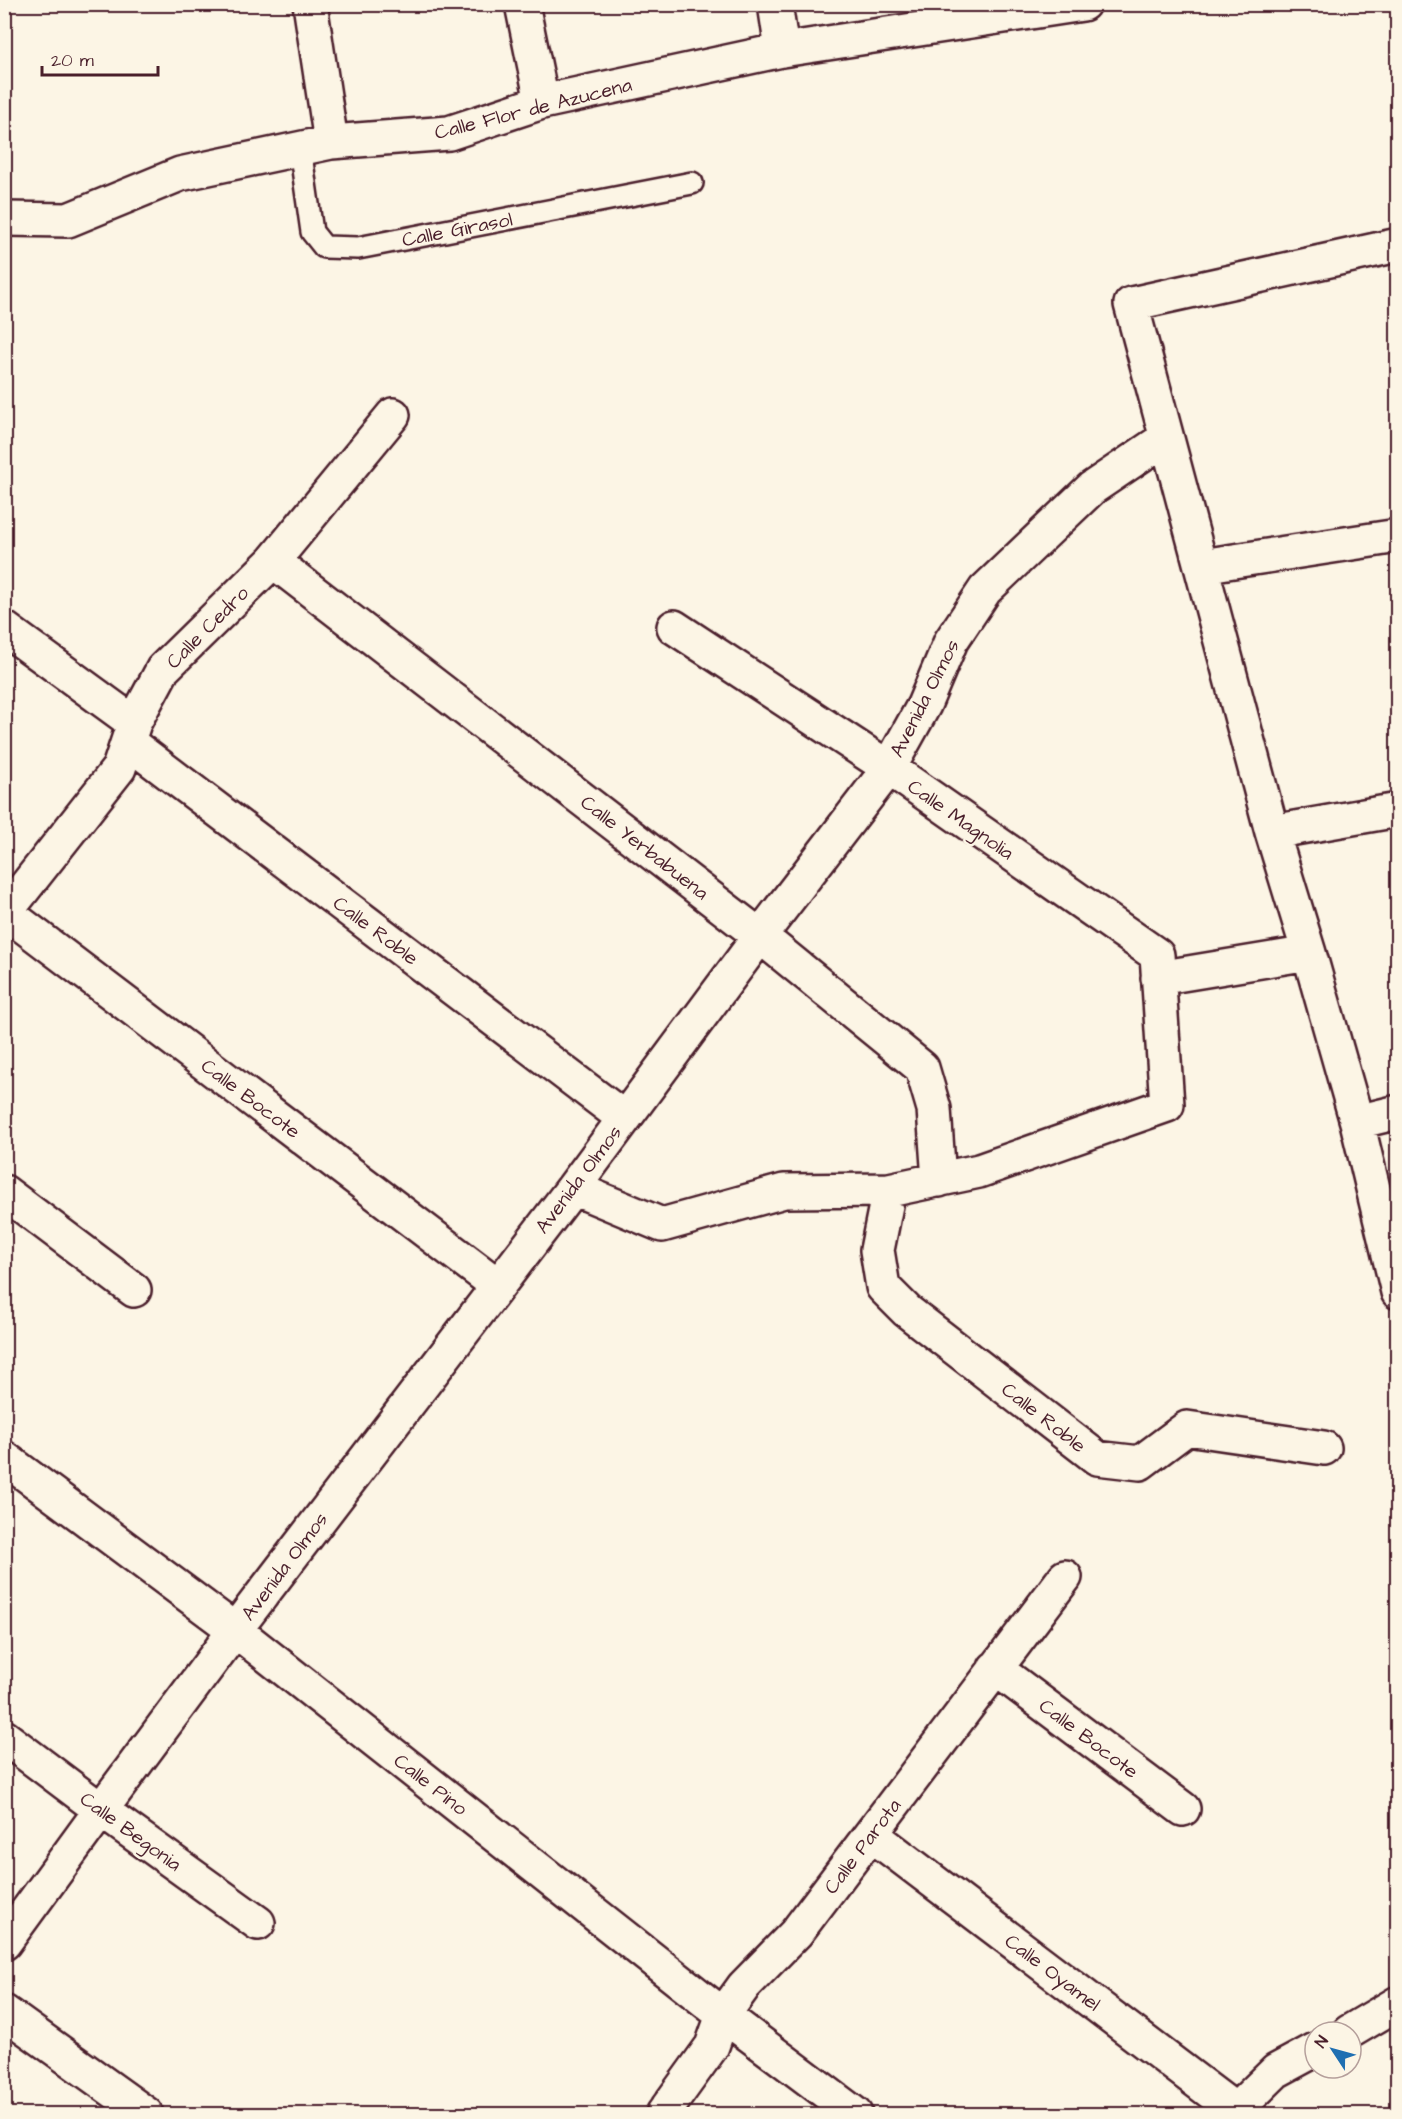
<svg xmlns="http://www.w3.org/2000/svg" width="1402" height="2119" font-family="'Architects Daughter',sans-serif">
  <rect width="100%" height="100%" fill="#fcf5e5"/>
  <filter id="ink" filterUnits="userSpaceOnUse"><feTurbulence type="fractalNoise" baseFrequency=".0167" numOctaves="2"/><feDisplacementMap in="SourceGraphic" scale="12" xChannelSelector="R" yChannelSelector="G"/><feConvolveMatrix kernelMatrix="1 2 1 2 8 2 1 2 1" color-interpolation-filters="sRGB"/></filter>
  <g filter="url(#ink)">
    <g fill="none" stroke-linecap="round" stroke-linejoin="round">
      <g stroke="#4a1f2b" stroke-width="26">
        <path id="service" d="M300,148L312,232L324,247L358,248L692,183"/>
      </g>
      <g stroke="#4a1f2b" stroke-width="38">
        <path id="minor" d="M310,4L331,142
          M522,4L542,102
          M775,4L782,50
          M4,219L68,220L180,174L331,142L449,133L542,102L782,50L1083,4
          M1398,245L1131,304L1272,832L1309,953L1357,1122L1398,1292
          M273,561L760,936L922,1068L934,1109L939,1180
          M1201,566L1398,536
          M4,628L134,723
          M128,742L624,1118
          M1272,832L1398,810
          M4,911L497,1285
          M4,914L119,768L134,723L163,669L273,561L393,415
          M1158,978L1309,953
          M1357,1122L1398,1112
          M573,1188L662,1225L784,1191L889,1190L979,1171L1167,1105L1157,955L889,768L674,627
          M889,1190L877,1250L883,1287L907,1311L1097,1458L1140,1463L1187,1428L1324,1448
          M4,1192L134,1290
          M4,1458L235,1630L723,2015L855,2114
          M995,1668L1183,1809
          M4,1737L101,1810L258,1923
          M871,1834L1236,2111
          M4,1943L101,1810L235,1630L573,1188L760,936L889,768L924,705L951,641L985,590L1092,488L1166,438
          M4,2012L146,2114
          M1349,2032L1398,2003
          M663,2114L712,2046L723,2015L744,1986L796,1933L1065,1577
          M1232,2114L1276,2071L1315,2050"/>
      </g>
      <use href="#service" stroke="#fcf5e5" stroke-width="21"/>
      <use href="#minor" stroke="#fcf5e5" stroke-width="33"/>
    </g>
  </g>
  <g text-anchor="middle" stroke-width="5" stroke-linejoin="round" paint-order="stroke">
    <g font-size="20" fill="#4a1f2b" stroke="#fcf5e5">
      <text transform="translate(533 108) rotate(-14)" y="7">Calle Flor de Azucena</text>
      <text transform="translate(457 229) rotate(-11)" y="7">Calle Girasol</text>
      <text transform="translate(207 627) rotate(-45)" y="7">Calle Cedro</text>
      <text transform="translate(924 698) rotate(-63)" y="7">Avenida Olmos</text>
      <text transform="translate(961 819) rotate(35)" y="7">Calle Magnolia</text>
      <text transform="translate(645 847) rotate(38)" y="7">Calle Yerbabuena</text>
      <text transform="translate(376 930) rotate(37)" y="7">Calle Roble</text>
      <text transform="translate(251 1098) rotate(37)" y="7">Calle Bocote</text>
      <text transform="translate(578 1179) rotate(-53)" y="7">Avenida Olmos</text>
      <text transform="translate(1044 1417) rotate(38)" y="7">Calle Roble</text>
      <text transform="translate(284 1566) rotate(-53)" y="7">Avenida Olmos</text>
      <text transform="translate(1089 1738) rotate(37)" y="7">Calle Bocote</text>
      <text transform="translate(431 1784) rotate(38)" y="7">Calle Pino</text>
      <text transform="translate(131 1831) rotate(36)" y="7">Calle Begonia</text>
      <text transform="translate(862 1846) rotate(-53)" y="7">Calle Parota</text>
      <text transform="translate(1053 1972) rotate(37)" y="7">Calle Oyamel</text>
    </g>
  </g>
  <rect width="1402" height="2119" fill="none" stroke="#fcf5e5" stroke-width="24"/>
  <rect x="12" y="12" width="1378" height="2095" fill="none" stroke="#4a1f2b" stroke-width="2" filter="url(#ink)"/>
  <g transform="translate(1333 2050) rotate(306)"><circle r="28" fill="#fcf5e5" stroke="#b59f9b" stroke-width="1.5"/>
  <path d="M0-4.5L10 22L0 15L-10 22Z" fill="#1f6fb2"/>
  <text y="-9" font-size="16" font-weight="bold" text-anchor="middle" fill="#4a1f2b">N</text>
  </g>
  <path d="M42 66v9h116v-9" fill="none" stroke="#4a1f2b" stroke-width="3"/>
  <text x="51" y="66" font-size="18" fill="#4a1f2b" stroke="#fcf5e5" stroke-width="4.5" paint-order="stroke">20 m</text>
</svg>
